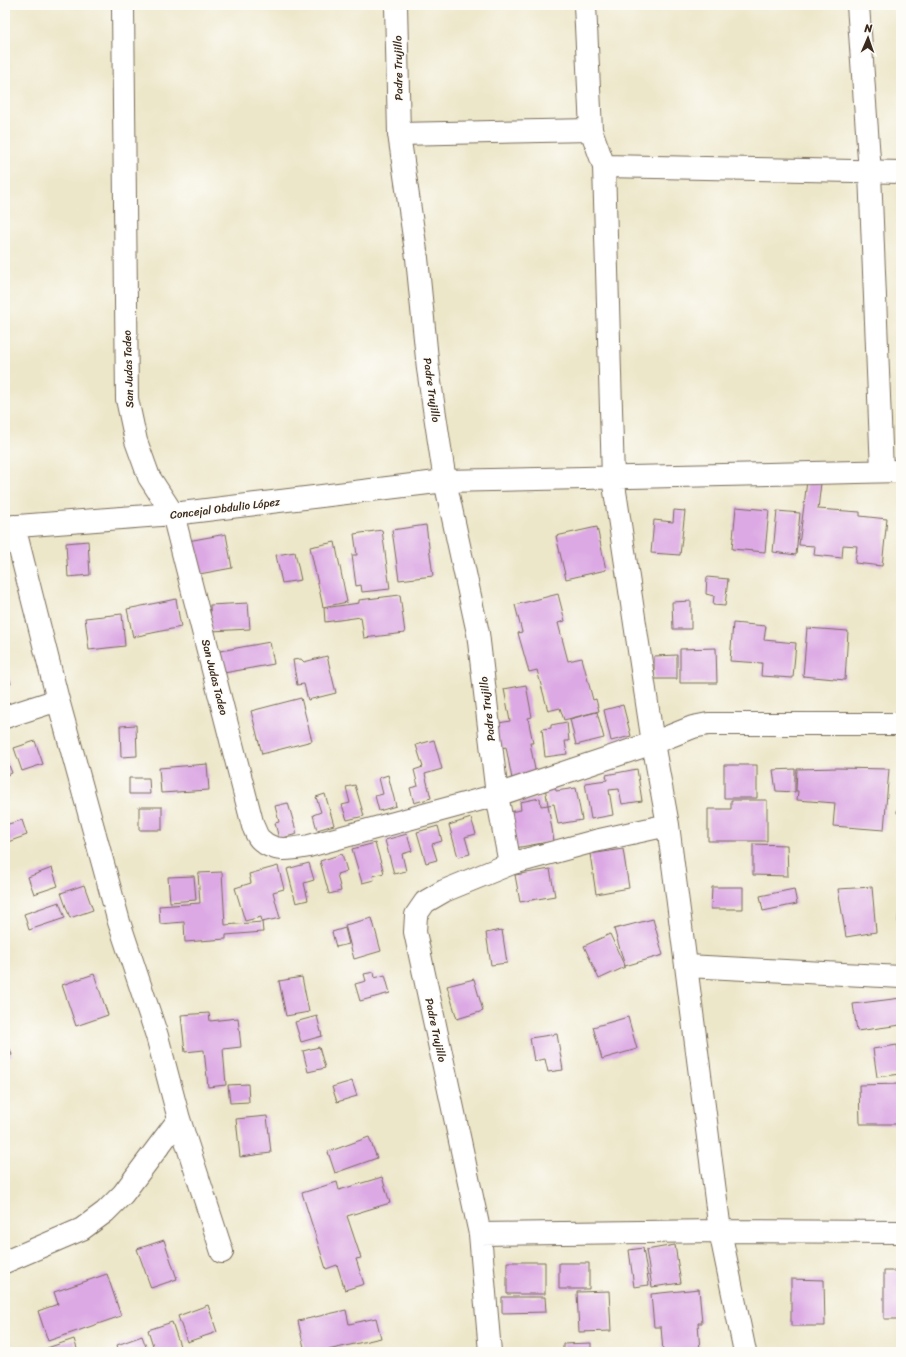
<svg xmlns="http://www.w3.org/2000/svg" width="906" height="1357" font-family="Sriracha,sans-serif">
  <rect width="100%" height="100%" fill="#fdfcf7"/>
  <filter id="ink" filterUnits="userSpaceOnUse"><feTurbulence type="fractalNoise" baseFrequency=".025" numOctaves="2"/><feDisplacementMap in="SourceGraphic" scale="8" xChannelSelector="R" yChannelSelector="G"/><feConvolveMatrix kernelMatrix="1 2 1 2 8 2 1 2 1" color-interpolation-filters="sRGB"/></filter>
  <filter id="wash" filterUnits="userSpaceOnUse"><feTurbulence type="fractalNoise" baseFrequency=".012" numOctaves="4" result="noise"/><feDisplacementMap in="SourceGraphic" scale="16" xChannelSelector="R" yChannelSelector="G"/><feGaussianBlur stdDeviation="0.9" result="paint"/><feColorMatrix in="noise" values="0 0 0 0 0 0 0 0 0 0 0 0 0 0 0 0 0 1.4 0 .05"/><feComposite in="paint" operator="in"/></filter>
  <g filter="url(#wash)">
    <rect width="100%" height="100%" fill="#ede7ca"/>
    <g id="blocks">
      <path fill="#dca9e4" d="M807,481L821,483L818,509L860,512V516L887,519L882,566L855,563L857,546L843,545L842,558L814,555L815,546L799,545Z
        M736,507L769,510L765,552L732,549Z
        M674,510L685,511L680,555L651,553L654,520L673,522Z
        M777,511L800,513L796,555L773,552Z
        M426,525L433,576L399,580L392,530Z
        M597,527L606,570L566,579L556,536Z
        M382,530L390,589L362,592L361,585L356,586L352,555H357L354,534Z
        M226,534L232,568L194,575L188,541Z
        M88,541L90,575L68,577L66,543Z
        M335,542L347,602L323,607L310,547Z
        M295,552L301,580L282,583L276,555Z
        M707,577L728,579L725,606L713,605L714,596L706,594Z
        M558,594L565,621L558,623L568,661L582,658L593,700L596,699L599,711L564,720L560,708L548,711L537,670L529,672L518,633L522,632L515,605Z
        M400,595L405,633L364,638L361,617L325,622L324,608L359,603V600Z
        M176,599L181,627L133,637L127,609Z
        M691,601V629H673L672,602Z
        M248,603L250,629L211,631L210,605Z
        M122,614L125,646L89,650L85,618Z
        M733,623L766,626L764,640L796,643L793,678L761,676L762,663L730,661Z
        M807,628L848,631L845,680L803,676Z
        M270,642L274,664L224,673L220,651Z
        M716,648L717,683H680V649Z
        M677,655V679H654V656Z
        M327,656L336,693L308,700L304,684L297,685L293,660L301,659L304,662Z
        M5,666L11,684L5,686Z
        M526,685L532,717L528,718L533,743H530L536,775L512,779L506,747L497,749L493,724L510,721L504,689Z
        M301,698L312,741L262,754L251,711Z
        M623,705L631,736L611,741L604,710Z
        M597,712L604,738L576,745L570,719Z
        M567,722L569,741H565L567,754L545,757L542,729L551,728V725Z
        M136,725L137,756L121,757L120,726Z
        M434,740L442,769L425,774L431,798L414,803L410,788L418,786L414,770L423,767L416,745Z
        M35,741L43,764L22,771L14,748Z
        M5,755L12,773L5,776Z
        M207,764L209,790L161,793L159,768Z
        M724,765H757V798H724Z
        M837,768L889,769L884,830L833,826L835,803L797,800L798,791H796L797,769Z
        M637,769L642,801L622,804L619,789L609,790L613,815L591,819L585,783L607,780L606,775Z
        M795,769V792L776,791L773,770Z
        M388,775L396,806L379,811L375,796L383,794L379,778Z
        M129,778H149L150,794H129Z
        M900,780L901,781V813H897Z
        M355,785L364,816L347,820L342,805L350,803L346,787Z
        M555,785L556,791L576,788L582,820L558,824L554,804L548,805L545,787Z
        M325,794L334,825L317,830L313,815L321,812L316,797Z
        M540,798L541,806L548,805L554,841L515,848L509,812L521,810L520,802Z
        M731,800H767V841H708V809H731Z
        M288,803L297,834L279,839L275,823L279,822L275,806Z
        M139,807H162V830H139Z
        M471,818L476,834L465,837L470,854L458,857L449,825Z
        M22,820L27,835L5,843V825Z
        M438,826L442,841L432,844L437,860L426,863L417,832Z
        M407,834L412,851L402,854L406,871L394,874L385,840Z
        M375,843L384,873L373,876L374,880L362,883L352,849Z
        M753,844L787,845L788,876L753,875Z
        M623,849L629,888L596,894L590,854Z
        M342,854L347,871L337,874L341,891L329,894L320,861Z
        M309,863L314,880L304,883L308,900L296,903L287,869Z
        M278,866L284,889L273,892L280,918L262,922L263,932L226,935V939L185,942L184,922L160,924L159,906L200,903L198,873L222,872L225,925L262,922L261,917L245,921L235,888L251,883L249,874Z
        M52,868L58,886L34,894L28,877Z
        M550,869L555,896L520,902L515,875Z
        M194,876L196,900L170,902L168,877Z
        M84,885L93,910L70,918L61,893Z
        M712,887H743V909H711Z
        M872,887L876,932L846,937L838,889Z
        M794,889L797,904L763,911L760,896Z
        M59,902L65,918L29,930L24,914Z
        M899,902H901V922H898Z
        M372,918L381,951L354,959L345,925Z
        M653,919L663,955L625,966L614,929Z
        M345,928L349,944L336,947L332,932Z
        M502,930L507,963L491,965L486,933Z
        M610,934L625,967L599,979L584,946Z
        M374,972L375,978L385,975L390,993L360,1001L355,984L366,981L364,974Z
        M94,974L108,1015L76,1026L62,985Z
        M302,977L309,1012L286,1016L279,981Z
        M474,979L483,1011L457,1019L447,986Z
        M901,998V1025L857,1031L853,1004Z
        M209,1013L210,1021L238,1018L241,1047L223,1049L226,1085L208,1087L204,1050L185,1052L181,1015Z
        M317,1016L322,1036L301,1042L295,1022Z
        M628,1017L637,1049L602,1059L593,1027Z
        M557,1034L563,1070L548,1072L545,1059L534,1061L530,1038Z
        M5,1035L12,1055L5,1057Z
        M897,1045L901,1074L877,1077L873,1049Z
        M319,1047L325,1068L308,1072L303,1051Z
        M352,1081L357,1096L337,1102L332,1087Z
        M248,1084L249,1102L230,1103L228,1085Z
        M901,1084V1124H860L859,1085Z
        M267,1116L271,1153L240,1157L236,1119Z
        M369,1137L377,1158L335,1173L328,1152Z
        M382,1177L390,1203L347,1216L361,1258L356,1259L364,1284L345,1290L337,1265L326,1269L302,1193L337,1182L339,1190Z
        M164,1240L177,1279L151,1288L137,1249Z
        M675,1245L681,1283L652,1287L646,1250Z
        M643,1248L649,1285L634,1287L629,1250Z
        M507,1262H545V1294H507Z
        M559,1263H589V1289H559Z
        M884,1271H901V1319H884Z
        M107,1274L121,1316L48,1341L38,1311L58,1304L54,1292Z
        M791,1279L824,1280L825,1326H791Z
        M699,1289L702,1323H698L700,1351L663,1352L661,1327H654L651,1294Z
        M609,1291L611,1331L579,1332L577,1292Z
        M502,1297H545L546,1312L502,1313Z
        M208,1305L217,1332L187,1342L178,1316Z
        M346,1310L349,1324L376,1318L381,1338L319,1352H305L298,1321Z
        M172,1322L182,1352H155L148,1330Z
        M142,1336L148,1352H119L117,1345Z
        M74,1339L78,1352H49L47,1348Z
        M591,1343V1352H563V1344Z"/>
    </g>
  </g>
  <g filter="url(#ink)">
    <use href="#blocks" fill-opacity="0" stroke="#796c5a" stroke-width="1"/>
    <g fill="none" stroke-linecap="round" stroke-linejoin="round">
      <g stroke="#796c5a" stroke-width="24">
        <path id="minor" d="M123,5L127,399L136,441L149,477L173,514L253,826C255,830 257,837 261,840C274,853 292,849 309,846L497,795L653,743L693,727L708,724H901
          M585,5L591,130
          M858,5L870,173L882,471
          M399,134L417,258L428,369L445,481L478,633L497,795L510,864
          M604,166L613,478L653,743L668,825L720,1231L745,1352
          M14,526L58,700L119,922L157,1036L179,1119L222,1252
          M5,527L173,514L445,481L901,471
          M5,717L58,700
          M687,966L901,977
          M480,1234L720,1231L901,1232
          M5,1262L82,1229L105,1212L123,1194L179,1119
          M490,1352L480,1234L415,932L416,915L425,902L444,891L510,864L595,841L668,825"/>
      </g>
      <g stroke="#796c5a" stroke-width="24">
        <path id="tertiary" d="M396,5L399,134L591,130L604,166L901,172"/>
      </g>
      <use href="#minor" stroke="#fff" stroke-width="22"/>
      <use href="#tertiary" stroke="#fff" stroke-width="22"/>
    </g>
  </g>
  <g text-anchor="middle" stroke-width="3" stroke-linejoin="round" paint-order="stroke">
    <g font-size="11" fill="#3b2a1e" stroke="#fdfcf7">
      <text transform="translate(398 68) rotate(-91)" y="4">Padre Trujillo</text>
      <text transform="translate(128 369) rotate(-92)" y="4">San Judas Tadeo</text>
      <text transform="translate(432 390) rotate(82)" y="4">Padre Trujillo</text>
      <text transform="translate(225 508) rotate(-7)" y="4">Concejal Obdulio López</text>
      <text transform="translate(215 677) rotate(76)" y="4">San Judas Tadeo</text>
      <text transform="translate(487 709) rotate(-97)" y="4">Padre Trujillo</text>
      <text transform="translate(436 1030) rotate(78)" y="4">Padre Trujillo</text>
    </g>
  </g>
  <rect width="906" height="1357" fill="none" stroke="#fdfcf7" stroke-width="20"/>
  <g transform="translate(868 38) rotate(2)" stroke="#fdfcf7" stroke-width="3" paint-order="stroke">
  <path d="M0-3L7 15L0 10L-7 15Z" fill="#3b2a1e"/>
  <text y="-6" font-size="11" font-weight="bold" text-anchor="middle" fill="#3b2a1e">N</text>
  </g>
</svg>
